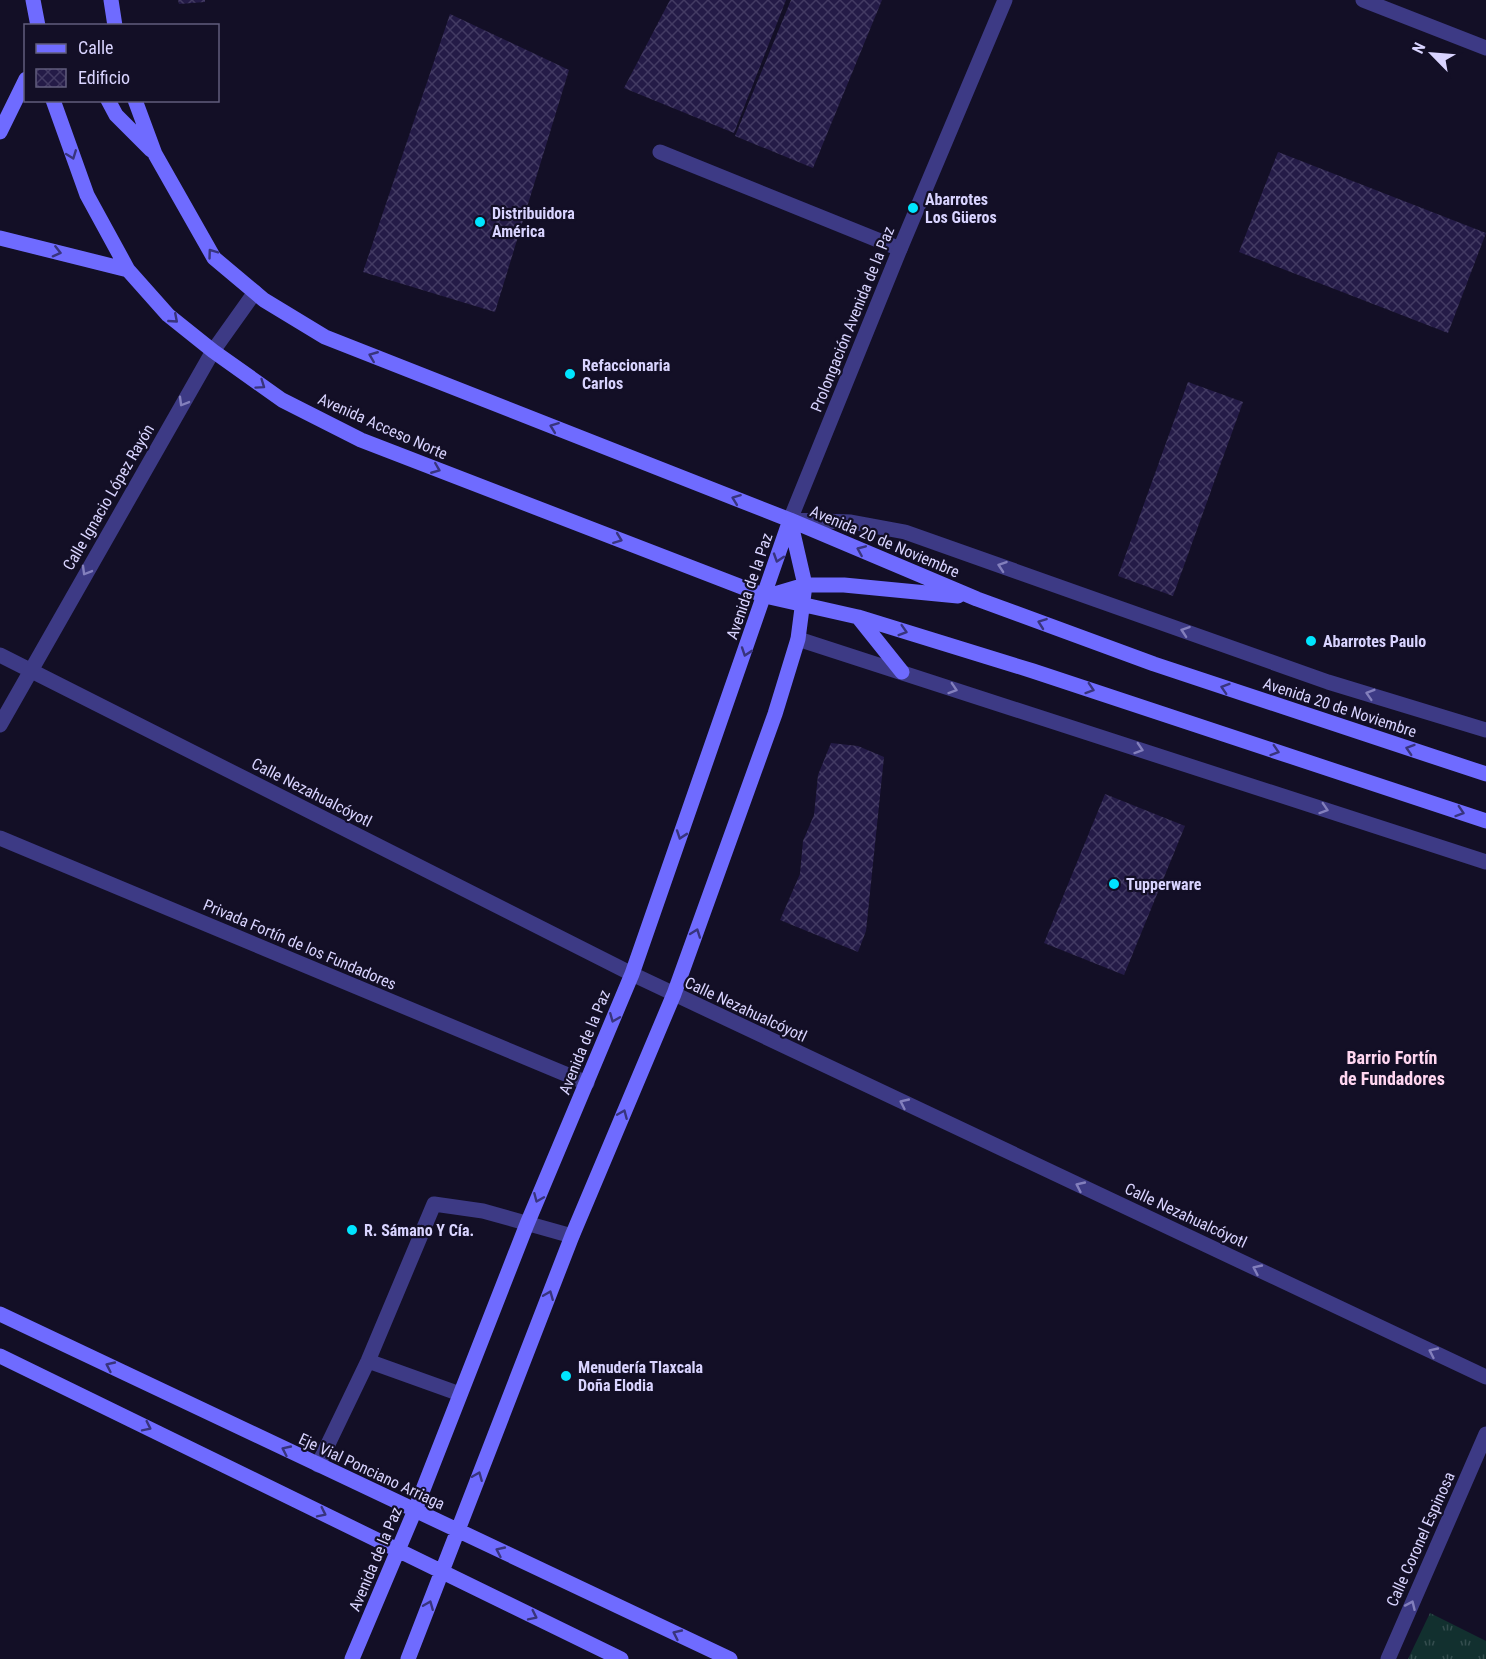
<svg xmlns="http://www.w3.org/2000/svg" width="1486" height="1659" font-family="'Roboto Condensed',sans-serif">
  <defs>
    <pattern id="grass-tufts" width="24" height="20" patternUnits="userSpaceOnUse" patternTransform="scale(1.5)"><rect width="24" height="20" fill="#12302f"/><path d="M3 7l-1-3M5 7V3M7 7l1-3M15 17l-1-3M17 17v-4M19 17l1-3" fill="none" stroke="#344d4e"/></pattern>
    <pattern id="building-cross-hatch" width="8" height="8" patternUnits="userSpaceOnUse" patternTransform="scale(1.5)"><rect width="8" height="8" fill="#241b47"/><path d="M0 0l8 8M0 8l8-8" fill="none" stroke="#433b63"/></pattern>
  </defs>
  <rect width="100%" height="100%" fill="#130f26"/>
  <path fill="url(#grass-tufts)" d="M1430,1613L1486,1641V1659H1408Z"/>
  <path fill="url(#building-cross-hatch)" d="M178,0H205V2L179,4Z
    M670,0H786L734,133L624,88Z
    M791,0H882L813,168L735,136Z
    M450,14L569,70L495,312L363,272Z
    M1278,152L1486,233L1448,333L1239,252Z
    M1188,382L1243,402L1173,596L1118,576Z
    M831,743L858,746L884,757L866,931L858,952L780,920L800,874L803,841L814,815L818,775Z
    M1105,794L1185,826L1124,975L1044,943Z"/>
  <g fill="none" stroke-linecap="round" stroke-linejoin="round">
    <path stroke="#3d3a85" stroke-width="15" d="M660,152L900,249
      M368,1361L460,1394
      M318,1465L368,1361L434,1204L483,1211L572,1236"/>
    <path stroke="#3d3a85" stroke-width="15" d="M1005,0L900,249L790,520L851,522L905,532L1328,682L1486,730
      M1363,0L1486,48
      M798,639L1486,862
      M0,655L632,974L1486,1377
      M0,725L213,351L255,292
      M0,838L587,1083
      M1388,1659L1486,1434"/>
    <path stroke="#6f6bff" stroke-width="15" d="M33,0L38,26
      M111,0L115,26
      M53,100L87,195L128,270L168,315L213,351L282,400L361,440L765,596L858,617L1033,671L1486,821
      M108,100L116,115L151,150
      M135,100L155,154L214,258L264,300L325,337L790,520L977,599L1154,664L1486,774
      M0,132L26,79
      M0,238L128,270
      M768,596L805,585H844L958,596
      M858,617L902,672
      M0,1314L730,1659
      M0,1356L621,1659
      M352,1659L415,1510L527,1224L632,974L790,520
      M408,1659L572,1236L674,994L775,714L798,639L805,585L790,520"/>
  </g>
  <defs><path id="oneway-chevron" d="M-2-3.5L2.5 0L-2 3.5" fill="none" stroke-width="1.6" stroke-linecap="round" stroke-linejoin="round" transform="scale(1.5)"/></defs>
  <g stroke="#38347d">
    <use href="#oneway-chevron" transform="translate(72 155) rotate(69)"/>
    <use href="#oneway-chevron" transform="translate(57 252) rotate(14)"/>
    <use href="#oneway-chevron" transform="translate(212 253) rotate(-126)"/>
    <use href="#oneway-chevron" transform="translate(174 319) rotate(41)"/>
    <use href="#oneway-chevron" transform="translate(373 356) rotate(-158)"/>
    <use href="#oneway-chevron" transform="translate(261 385) rotate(35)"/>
    <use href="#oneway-chevron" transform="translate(554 427) rotate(-159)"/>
    <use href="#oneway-chevron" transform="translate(436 469) rotate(22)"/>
    <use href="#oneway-chevron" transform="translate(736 499) rotate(-159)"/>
    <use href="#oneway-chevron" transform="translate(618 539) rotate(21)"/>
    <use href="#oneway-chevron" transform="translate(861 550) rotate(-157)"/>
    <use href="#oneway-chevron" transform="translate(778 558) rotate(108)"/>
    <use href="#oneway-chevron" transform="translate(1042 623) rotate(-160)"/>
    <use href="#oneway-chevron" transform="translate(903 631) rotate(17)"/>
    <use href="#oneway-chevron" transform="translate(746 652) rotate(109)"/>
    <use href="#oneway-chevron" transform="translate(1225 688) rotate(-162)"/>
    <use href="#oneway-chevron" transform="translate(1090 689) rotate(18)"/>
    <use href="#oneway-chevron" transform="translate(1410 749) rotate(-162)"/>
    <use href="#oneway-chevron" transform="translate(1275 751) rotate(18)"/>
    <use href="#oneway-chevron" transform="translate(1460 812) rotate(18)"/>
    <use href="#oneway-chevron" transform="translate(681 835) rotate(109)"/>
    <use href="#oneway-chevron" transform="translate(696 933) rotate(-70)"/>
    <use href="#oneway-chevron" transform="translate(614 1018) rotate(112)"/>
    <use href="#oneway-chevron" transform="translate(623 1114) rotate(-67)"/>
    <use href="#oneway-chevron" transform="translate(538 1198) rotate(113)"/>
    <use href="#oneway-chevron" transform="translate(549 1295) rotate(-68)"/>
    <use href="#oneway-chevron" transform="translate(110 1366) rotate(-155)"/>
    <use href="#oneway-chevron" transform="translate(147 1427) rotate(26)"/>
    <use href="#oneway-chevron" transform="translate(286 1450) rotate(-155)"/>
    <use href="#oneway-chevron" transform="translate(478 1476) rotate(-68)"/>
    <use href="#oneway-chevron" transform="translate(322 1513) rotate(26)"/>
    <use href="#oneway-chevron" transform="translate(500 1551) rotate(-155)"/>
    <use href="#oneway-chevron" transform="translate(429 1605) rotate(-68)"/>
    <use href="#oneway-chevron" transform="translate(533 1616) rotate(26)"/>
    <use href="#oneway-chevron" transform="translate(677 1634) rotate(-155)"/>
  </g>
  <g stroke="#837fbc">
    <use href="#oneway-chevron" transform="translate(183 402) rotate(120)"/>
    <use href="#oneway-chevron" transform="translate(1002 566) rotate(-161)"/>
    <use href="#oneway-chevron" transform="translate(86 571) rotate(120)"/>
    <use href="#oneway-chevron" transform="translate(1185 631) rotate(-161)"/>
    <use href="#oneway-chevron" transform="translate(953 689) rotate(18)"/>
    <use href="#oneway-chevron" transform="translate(1370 694) rotate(-163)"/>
    <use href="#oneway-chevron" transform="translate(1139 749) rotate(18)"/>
    <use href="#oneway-chevron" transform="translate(1324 809) rotate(18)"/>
    <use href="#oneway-chevron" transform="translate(904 1103) rotate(-155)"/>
    <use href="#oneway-chevron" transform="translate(1080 1186) rotate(-155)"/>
    <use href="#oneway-chevron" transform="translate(1257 1269) rotate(-155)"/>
    <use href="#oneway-chevron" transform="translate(1433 1352) rotate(-155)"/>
    <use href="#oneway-chevron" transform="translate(1411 1605) rotate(-66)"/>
  </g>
  <g fill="#00e5ff" stroke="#130f26" stroke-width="2">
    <circle cx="913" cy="208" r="6"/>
    <circle cx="480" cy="222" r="6"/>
    <circle cx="570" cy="374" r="6"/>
    <circle cx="1311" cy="641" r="6"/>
    <circle cx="1114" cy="884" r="6"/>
    <circle cx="352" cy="1230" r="6"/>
    <circle cx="566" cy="1376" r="6"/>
  </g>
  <g text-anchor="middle" stroke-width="4.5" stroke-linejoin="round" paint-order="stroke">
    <g font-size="16" font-weight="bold" fill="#d9d4ff" stroke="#130f26" text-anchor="start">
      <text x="925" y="205">Abarrotes<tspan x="925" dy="18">Los Güeros</tspan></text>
      <text x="492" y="219">Distribuidora<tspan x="492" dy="18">América</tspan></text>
      <text x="582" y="371">Refaccionaria<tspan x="582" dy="18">Carlos</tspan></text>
      <text x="1323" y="647">Abarrotes Paulo</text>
      <text x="1126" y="890">Tupperware</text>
      <text x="364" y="1236">R. Sámano Y Cía.</text>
      <text x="578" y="1373">Menudería Tlaxcala<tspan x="578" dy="18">Doña Elodia</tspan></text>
    </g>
    <g font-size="16" fill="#d9d4ff" stroke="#130f26">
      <text transform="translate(852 319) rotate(-68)" y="6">Prolongación Avenida de la Paz</text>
      <text transform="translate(383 426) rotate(24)" y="6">Avenida Acceso Norte</text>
      <text transform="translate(108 497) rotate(-60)" y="6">Calle Ignacio López Rayón</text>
      <text transform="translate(885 541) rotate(23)" y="6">Avenida 20 de Noviembre</text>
      <text transform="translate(749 586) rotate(-71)" y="6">Avenida de la Paz</text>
      <text transform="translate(1340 707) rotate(18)" y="6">Avenida 20 de Noviembre</text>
      <text transform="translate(312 792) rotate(27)" y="6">Calle Nezahualcóyotl</text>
      <text transform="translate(300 944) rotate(23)" y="6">Privada Fortín de los Fundadores</text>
      <text transform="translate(746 1009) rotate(25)" y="6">Calle Nezahualcóyotl</text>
      <text transform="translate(584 1042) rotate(-68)" y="6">Avenida de la Paz</text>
      <text transform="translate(1186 1215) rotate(25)" y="6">Calle Nezahualcóyotl</text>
      <text transform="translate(372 1471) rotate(25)" y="6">Eje Vial Ponciano Arriaga</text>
      <text transform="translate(1420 1539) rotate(-66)" y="6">Calle Coronel Espinosa</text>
      <text transform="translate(375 1559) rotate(-67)" y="6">Avenida de la Paz</text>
    </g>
    <g font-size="18" font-weight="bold" fill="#ffd6f0" stroke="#130f26">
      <text x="1392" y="1064">Barrio Fortín<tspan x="1392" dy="21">de Fundadores</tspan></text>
    </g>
  </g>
  <rect x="24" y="24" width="195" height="78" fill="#130f26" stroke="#625e7d" stroke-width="1.5"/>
  <rect x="36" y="44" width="30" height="9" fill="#6f6bff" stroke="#625e7d" stroke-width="1.5"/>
  <text x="78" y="54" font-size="18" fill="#d9d4ff">Calle</text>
  <rect x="36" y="69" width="30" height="18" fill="url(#building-cross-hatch)" stroke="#625e7d" stroke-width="1.5"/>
  <text x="78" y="84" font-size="18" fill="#d9d4ff">Edificio</text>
  <g transform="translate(1432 54) rotate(295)" stroke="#130f26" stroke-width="4.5" paint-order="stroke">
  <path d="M0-4.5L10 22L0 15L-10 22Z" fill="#d9d4ff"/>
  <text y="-9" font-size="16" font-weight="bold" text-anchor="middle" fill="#d9d4ff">N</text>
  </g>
</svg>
